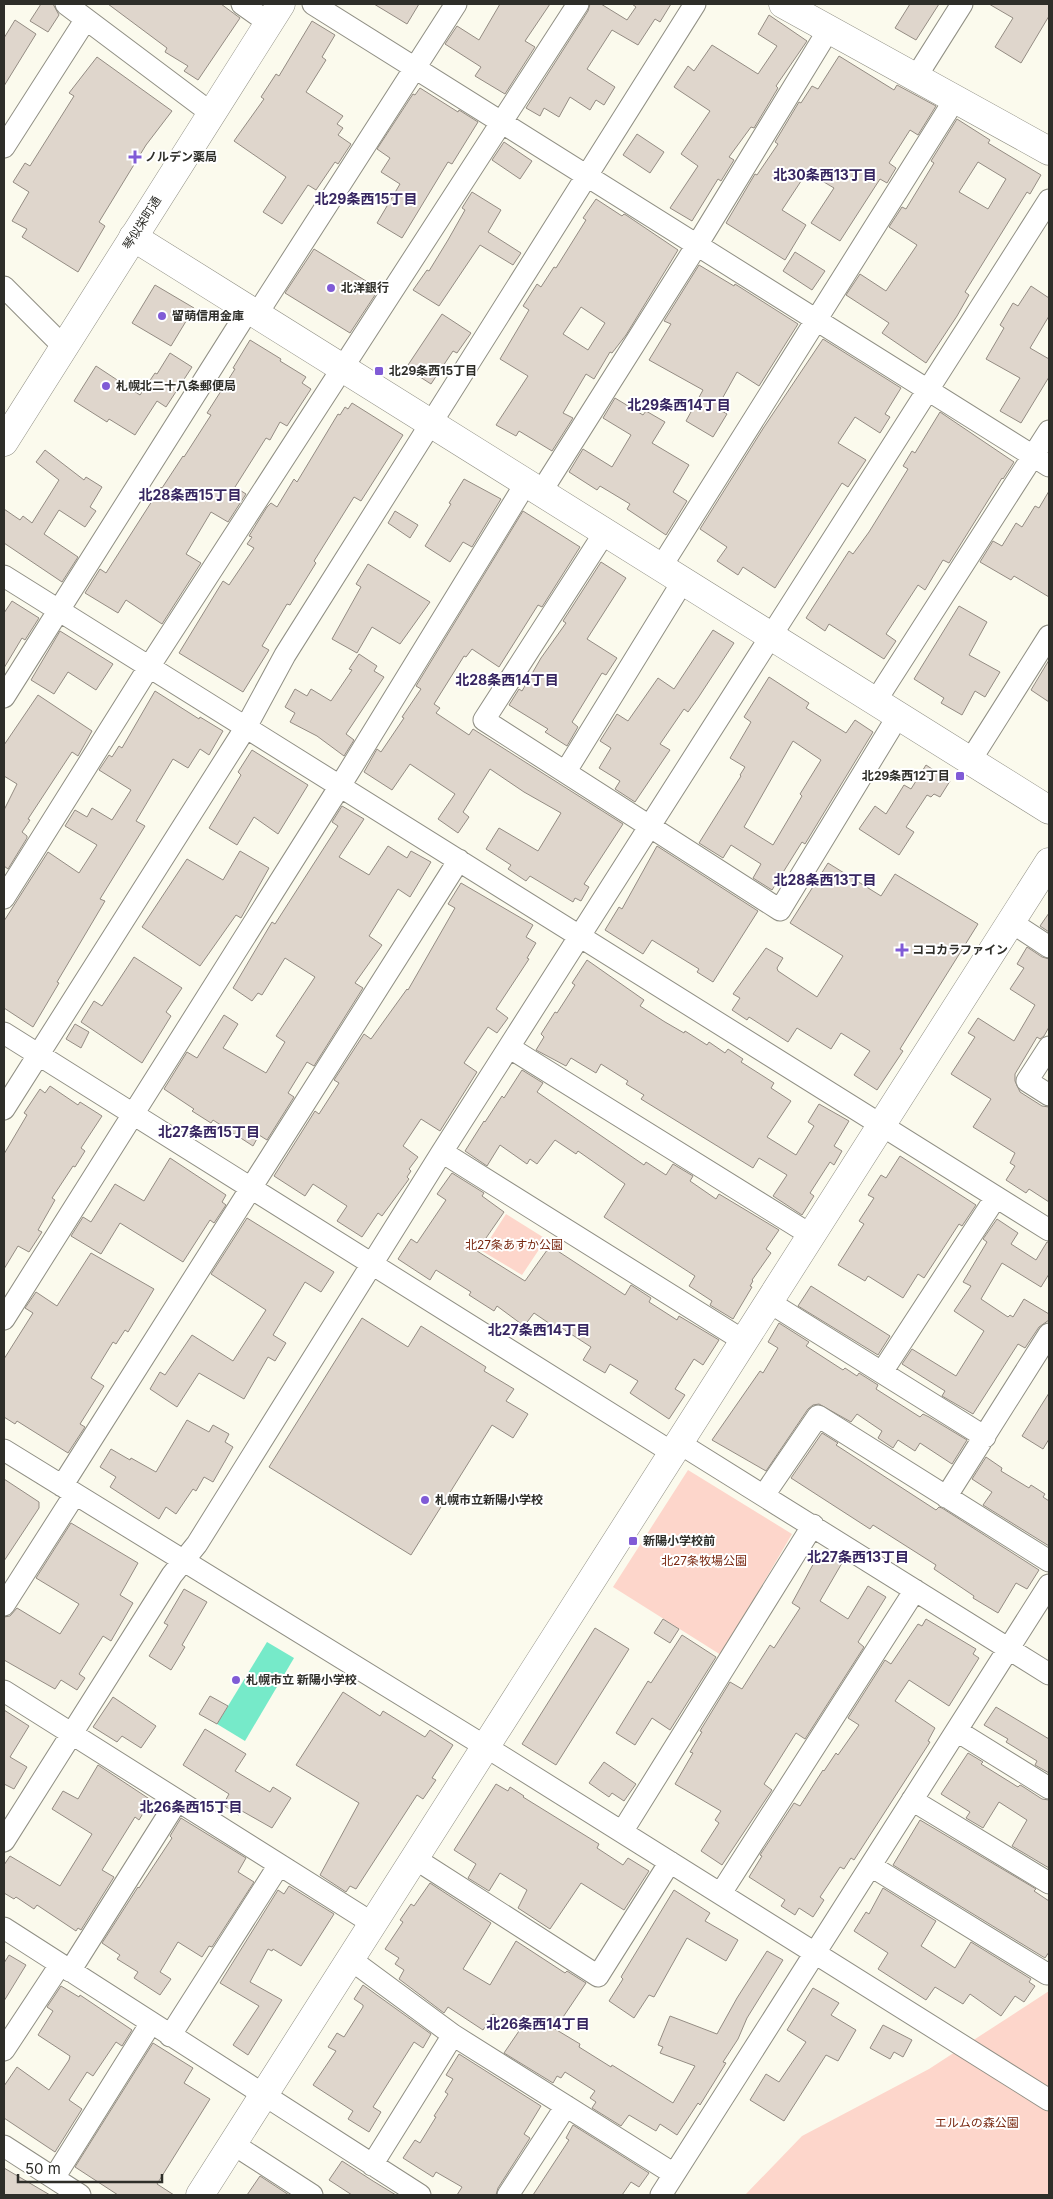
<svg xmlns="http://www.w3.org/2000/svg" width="1053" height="2199" font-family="Inter,'Noto Sans JP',sans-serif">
  <rect width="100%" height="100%" fill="#fbfaed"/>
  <path fill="#fdd6cb" d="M506,1214L546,1239L522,1275L482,1251Z
    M688,1470L792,1534L721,1655L613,1587Z
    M1049,1991V2195H745L802,2136L929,2069Z"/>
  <path fill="#76eac9" d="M267,1642L294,1658L245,1741L217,1724Z"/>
  <path fill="#dfd6cc" stroke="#948c83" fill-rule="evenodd" d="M41,4H53L59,15L48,32L30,21Z
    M108,4H221L240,18L198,80L184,71L188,66L165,52L167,48Z
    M374,4H419L407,24Z
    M500,4H550L525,41L535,47L505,94L475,76L481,67L445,44L457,26L479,40Z
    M590,4H601L627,20L636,7L632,4H671L660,22L655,19L638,45L612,30L587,69L615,87L604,105L596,100L590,110L570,97L559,117L544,108L540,116L526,108L588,11Z
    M910,4H939L916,40L895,28Z
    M989,4H1049V16L1021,63L995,47L1013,18Z
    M769,15L807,41L776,86L778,88L754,128L751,127L729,157L734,160L721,181L718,179L692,221L670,208L698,166L681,154L710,111L674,87L688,66L694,71L712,45L758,74L777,46L758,34Z
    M15,20L36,34L4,86V38Z
    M312,21L335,35L322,57L326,60L306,92L343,116L337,124L343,128L338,135L351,144L338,164L335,162L316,190L308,185L282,224L263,212L286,177L234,141L264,99L261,97L276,74L279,76Z
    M839,56L894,90L897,85L936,106L918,135L910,130L889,163L896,168L887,183L880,179L840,241L811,223L834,188L807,172L782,210L806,225L785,260L726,223L755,174L757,175L778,144L775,142L799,102L801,103L812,86L818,89Z
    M97,57L172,111L146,145L99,222L105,226L78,272L22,237L27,229L12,221L29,192L13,182L25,163L30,166L74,96L69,93Z
    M420,88L458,112L459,110L478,122L452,164L448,162L402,238L377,223L400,184L381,172L390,158L377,149L413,94L415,95Z
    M957,119L990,140L988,143L1041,175L1030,194L1027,192L965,292L969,295L957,316L926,363L882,333L889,323L846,295L860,274L886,291L917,245L889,227L902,207L906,209L934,163L931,161ZM978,162L1006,179L988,209L959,192Z
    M637,134L664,152L650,173L623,155Z
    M504,142L532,161L520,179L492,160Z
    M472,192L501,210L488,232L521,253L513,265L480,245L439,306L413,290L427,270L429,271L448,240L465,210L462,208Z
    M596,199L622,216L624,214L626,215L678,250L626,335L612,353L610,352L594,379L586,374L563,413L573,418L552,451L519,431L516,436L496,425L528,376L500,359L529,310L523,306L537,284L541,287L554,267L556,268L586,220L583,218ZM581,307L605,323L588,350L563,334Z
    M314,249L379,289L350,333L285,293Z
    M795,252L825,271L812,290L783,271Z
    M699,265L734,286L735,284L798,324L759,386L737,372L717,408L727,414L713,437L686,421L703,390L649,360L671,324L664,321Z
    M155,285L194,308L171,346L132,323Z
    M1031,286L1049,298V316L1030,348L1049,359V377L1021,423L1000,411L1020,378L986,359L1004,328L1000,325L1013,303L1018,306Z
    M442,314L471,333L457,353L453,351L431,384L406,368Z
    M823,339L901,388L885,414L890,417L880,433L855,417L838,443L866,460L848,487L842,483L775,588L743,567L738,575L717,561L727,547L700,529L764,427Z
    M250,340L281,359L280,361L306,377L302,383L311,389L287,426L280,422L270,440L266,438L235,487L246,494L228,522L211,512L186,554L201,563L162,624L126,600L118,613L85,593L100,569L106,573L161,487L162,488L183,456L184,457L211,415L207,413L235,369L233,368Z
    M170,353L192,367L166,407L157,401L135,435L109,419L107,422L74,401L96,366L140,395L155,373L157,374Z
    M615,398L643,415L646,411L665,422L652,443L689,465L673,492L687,501L666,535L627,509L630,504L600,486L597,490L569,472L583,449L612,467L631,435L603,418Z
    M352,403L403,435L361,501L354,497L314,561L316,563L298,592L290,605L287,604L262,646L269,650L243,692L179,653L223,581L229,585L254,548L247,544L252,537L249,536L267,507L271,503L277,507L294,479L297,482L338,414L340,415L345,407L348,409Z
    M940,412L1014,462L1003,479L1002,478L949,563L943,560L925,590L918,585L886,634L896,641L884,659L829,624L825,631L806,618L849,551L853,554L869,532L908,469L903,466L912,451L915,453Z
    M45,450L84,480L86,477L102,487L90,507L96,511L85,527L59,510L44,534L78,557L62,582L4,543V509L20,520L23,516L32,523L59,480L36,462Z
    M464,479L501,499L472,547L463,542L450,562L425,546L451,504L449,503Z
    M1049,491V597L1014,576L1011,580L980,562L993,541L1002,546L1016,523L1022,527L1035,506L1039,508Z
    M395,511L418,525L410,538L388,523Z
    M523,511L580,547L542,607L538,605L499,667L472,649L466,657L464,656L434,704L440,708L436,713L469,735L473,729L623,824L584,884L589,887L581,901L575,898L573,902L530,876L526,881L508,869L511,865L486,849L499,828L538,851L561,813L524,792L490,769L463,812L469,817L458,833L438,819L455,794L410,764L392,790L364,772L377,749L381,752L404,718L402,717L421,689L416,686Z
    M601,562L626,578L587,639L617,658L606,675L602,673L572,722L578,727L567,746L545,732L548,729L509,705L519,689L522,691L541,658L566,623L563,621Z
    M368,564L430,602L400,644L372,627L357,653L332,639L361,587L356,584Z
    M12,601L39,618L25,640L22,638L4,668V613Z
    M959,606L987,622L969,655L1000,672L985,697L975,691L962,715L941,703L944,698L914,679Z
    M713,630L734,643L698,698L688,712L684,709L660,744L670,750L635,802L615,789L620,781L599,768L611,748L600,741L617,714L628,721L658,678L674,689Z
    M60,631L113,664L96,690L68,672L54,694L31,680Z
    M359,654L377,666L374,671L384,677L346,734L354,740L344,756L317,736L290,722L295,713L285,707L295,689L307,696L311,689L331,701L352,670L349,669Z
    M1049,660V702L1031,690Z
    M769,677L809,703L806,708L846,733L855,720L873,732L805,844L802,842L772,890L753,878L761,864L731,845L723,858L699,843L741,776L740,775L745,767L730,758L751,722L744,717ZM793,741L821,760L800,794L802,796L773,845L744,827Z
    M155,691L199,719L200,717L223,731L209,755L200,749L188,768L173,759L136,821L145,826L100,899L105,901L57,982L59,983L33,1027L4,1008V921L48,852L79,873L97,845L65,826L75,810L87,817L92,808L112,820L131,790L99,770L109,755L112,757L119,746L122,748Z
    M38,695L92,731L78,756L72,752L28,819L30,820L22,832L27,836V838L8,869L4,866V810L17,784L4,776V745Z
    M252,750L308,785L278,834L254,817L237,845L209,828L241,775L238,772Z
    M926,765L950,781L940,797L934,794L931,797L927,795L906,827L914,832L899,855L859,829L875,806L886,814L904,785L911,789Z
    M342,806L364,819L339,857L369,875L388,846L407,858L411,851L431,862L410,897L398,889L369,936L382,945L355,983L363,988L314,1066L307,1062L288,1093L294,1097L267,1140L259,1135L253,1146L213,1120L211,1123L192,1111L194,1109L164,1089L187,1052L197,1058L224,1015L238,1024L223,1048L266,1073L285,1042L276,1036L315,977L285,958L262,995L258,993L252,1001L233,988L272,922L275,924L338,826L332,822Z
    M657,846L758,911L713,982L697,972L699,969L652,940L643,954L605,930L619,907L622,909Z
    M240,851L269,868L241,918L236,915L200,966L142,927L187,859L223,880Z
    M828,863L881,896L895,874L978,924L900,1049L903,1051L877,1090L854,1075L870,1051L841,1033L831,1049L797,1028L788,1042L749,1017L747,1020L732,1010L740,998L733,994L766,948L783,958L777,968L778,971L817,997L843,956L790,923Z
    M461,883L533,925L526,937L536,943L527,958L529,959L496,1009L508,1018L497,1033L488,1027L464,1063L477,1072L440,1131L421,1119L403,1146L418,1157L409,1169L411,1171L407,1177L409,1179L382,1216L378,1213L362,1237L337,1221L347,1206L313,1184L305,1196L274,1176L315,1111L319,1114L339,1083L334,1080L364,1034L371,1039L407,989L408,990L455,908L448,904Z
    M1049,913V932L1040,926Z
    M1027,947L1042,957L1049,959V1027L1044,1036L1040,1039L1037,1037L1015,1074V1081L1020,1092L1042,1106L1049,1107V1202L1029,1189L1026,1193L1006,1180L1015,1166L1010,1163L1015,1153L973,1127L991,1099L951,1074L975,1037L968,1033L978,1018L1014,1041L1035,1005L1010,989L1024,968L1017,964Z
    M134,957L182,988L166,1012L171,1016L142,1063L81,1022L94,1001L102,1006Z
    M587,960L644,1000L640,1006L665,1022L684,1033L685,1031L707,1045L709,1042L725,1053L728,1049L743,1059L741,1062L774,1083L771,1088L791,1101L767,1137L796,1155L814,1126L808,1122L819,1104L849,1121L834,1146L842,1151L834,1165L830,1162L810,1193L814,1196L802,1215L773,1196L787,1175L759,1158L753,1168L641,1099L644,1095L626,1084L628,1081L601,1064L596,1073L571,1058L566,1066L536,1050L544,1037L541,1034L555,1012L557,1013L575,985L572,983Z
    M75,1024L89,1032L81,1048L66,1039Z
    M522,1070L543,1083L537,1092L644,1165L646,1162L666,1175L673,1164L693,1176L690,1181L716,1199L719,1194L779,1230L766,1249L771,1253L752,1280L753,1281L750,1286L752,1287L733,1319L710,1305L712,1301L689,1286L695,1276L604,1217L625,1184L578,1151L576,1154L555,1140L537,1164L530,1159L527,1164L500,1145L487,1166L465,1151L484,1121L485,1122L502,1096L504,1098Z
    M50,1086L78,1105L80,1102L102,1116L81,1148L85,1151L75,1167L73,1166L52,1198L55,1200L38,1230L42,1232L29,1252L18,1246L4,1269V1154L27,1115L24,1113L40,1089L45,1093Z
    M900,1156L976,1205L962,1226L959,1224L924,1278L918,1274L903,1298L868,1276L865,1281L838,1265L864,1224L859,1221L874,1198L868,1195L881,1175L886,1178Z
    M170,1158L226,1195L222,1202L226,1205L214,1223L210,1220L183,1262L120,1223L101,1254L71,1236L83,1217L91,1222L115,1184L144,1201Z
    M452,1173L484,1193L482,1196L504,1212L477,1251L525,1281L550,1246L625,1295L631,1285L651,1298L649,1302L677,1320L679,1316L719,1340L703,1365L694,1359L675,1389L685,1395L669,1419L630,1393L638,1381L610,1364L605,1373L583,1360L591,1347L557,1325L556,1328L534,1313L524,1326L497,1306L494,1311L469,1295L471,1292L436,1270L430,1280L398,1259L411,1239L417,1243L446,1200L437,1194Z
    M247,1218L334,1272L321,1292L305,1282L273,1335L286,1343L275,1361L268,1357L244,1399L199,1373L177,1407L150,1389L160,1372L165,1375L192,1335L233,1361L266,1310L211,1274Z
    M997,1219L1018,1233L1011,1244L1036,1260L1047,1242H1049V1274L1041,1287L1002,1263L981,1299L1008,1317L1010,1315L1013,1317L1024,1299L1049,1314V1320L1039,1327L1025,1348L1018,1344L973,1414L942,1396L945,1391L902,1364L912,1349L956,1376L984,1331L954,1311L971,1286L963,1282L987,1242L983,1239Z
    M91,1253L154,1289L128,1332L125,1330L116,1344L113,1342L91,1378L104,1386L80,1424L85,1427L68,1453L17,1421L15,1424L4,1417V1359L33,1313L25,1308L36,1292L57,1306Z
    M811,1286L890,1336L878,1355L798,1306Z
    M362,1318L408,1347L421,1326L486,1367L484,1371L514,1389L506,1401L528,1414L513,1438L492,1425L411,1555L269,1467Z
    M779,1323L809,1342L806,1346L843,1370L845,1368L857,1376L859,1373L878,1385L876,1389L920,1417L923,1414L929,1417L967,1440L952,1464L920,1443L915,1451L898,1440L893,1448L878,1438L882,1431L857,1414L851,1422L819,1404L813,1405L808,1409L766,1471L712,1440L760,1371L763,1373L778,1348L768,1342Z
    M1049,1393V1439L1043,1449L1022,1436Z
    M187,1420L209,1432L213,1425L229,1434L225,1442L233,1447L213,1482L204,1477L196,1491L193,1489L176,1514L166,1507L159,1519L110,1487L116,1477L100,1467L111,1449L130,1460L131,1458L156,1472Z
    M822,1433L838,1443L836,1445L936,1510L939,1507L942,1508L1039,1570L1027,1589L1016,1583L998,1613L973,1598L974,1596L934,1569L936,1565L873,1525L870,1529L791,1478Z
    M986,1457L1002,1468L1001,1471L1029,1488L1031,1485L1045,1494L1043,1497L1049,1501V1546L983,1505L992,1492L972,1479Z
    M4,1479L39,1502V1508L4,1561Z
    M71,1523L138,1563L120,1595L133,1603L111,1641L103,1636L79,1674L85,1678L77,1690L61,1680L55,1689L4,1660V1617L10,1616L17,1608L60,1634L79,1604L36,1578Z
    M825,1553L842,1563L820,1601L848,1619L868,1586L886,1597L858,1642L864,1647L805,1739L796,1733L764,1784L772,1790L722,1865L701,1851L719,1823L715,1820L721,1811L675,1784L693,1753L690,1752L702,1732L700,1731L730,1682L742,1689L770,1645L774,1648L800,1608L792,1603L816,1559L820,1561Z
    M184,1589L207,1602L182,1645L185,1647L171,1670L149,1656L168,1625L164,1623Z
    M663,1619L679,1629L670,1643L654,1633Z
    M926,1619L976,1649L973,1654L979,1658L949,1706L909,1680L895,1701L935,1728L928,1741L930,1742L854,1860L851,1858L844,1869L840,1867L820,1897L824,1900L813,1917L799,1908L795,1915L781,1906L785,1900L749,1877L762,1856L760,1855L794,1803L800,1806L823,1770L824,1771L836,1753L838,1755L859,1725L848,1718L885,1660L891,1664L918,1624L922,1626Z
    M595,1628L629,1649L556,1765L522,1744Z
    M682,1635L716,1657L670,1730L652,1718L635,1745L616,1733L648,1681L651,1683Z
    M343,1692L380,1716L383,1711L425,1737L430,1730L453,1745L432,1778L436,1780L423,1799L417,1795L356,1889L350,1886L346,1892L320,1875L359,1803L296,1765Z
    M210,1696L228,1706L217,1724L199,1714Z
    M113,1697L156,1726L141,1748L122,1736L117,1742L93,1727Z
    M996,1707L1049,1739V1773L1035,1765L1037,1761L1006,1742L1008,1739L984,1725Z
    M4,1710L29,1726L10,1757L27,1767L14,1789L4,1784Z
    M205,1729L246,1754L235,1771L270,1792L273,1787L291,1798L272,1828L242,1811L239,1815L223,1805L229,1794L183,1765Z
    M968,1753L983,1762L981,1764L1018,1787L1020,1785L1022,1786L1042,1799L1049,1800V1868L1012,1846L1027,1820L999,1802L983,1828L966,1818L970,1812L941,1794Z
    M604,1762L636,1784L624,1801L612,1793L609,1797L589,1783Z
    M98,1765L151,1800L139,1820L135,1817L102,1870L114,1877L81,1930L78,1928L76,1931L37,1905L34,1909L16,1897L14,1899L4,1893V1865L10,1856L60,1886L92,1834L52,1809L63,1791L78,1799Z
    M496,1784L508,1791L510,1787L524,1796L523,1797L599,1844L597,1848L623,1865L628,1858L649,1871L624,1910L581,1883L550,1929L518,1908L527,1890L500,1873L489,1891L468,1878L476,1864L454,1850Z
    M181,1818L246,1858L238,1872L254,1882L212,1947L209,1946L202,1957L178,1942L160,1972L171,1979L160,1995L134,1978L138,1972L117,1959L120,1955L102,1943L138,1887L139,1888L172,1838L170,1836Z
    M920,1820L1036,1889L1034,1891L1049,1901V1952L1045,1958L893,1865Z
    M430,1883L491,1923L463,1969L490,1985L516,1941L565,1973L567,1971L586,1983L555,2029L580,2044L579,2047L611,2067L612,2065L673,2103L695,2066L660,2053L663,2047L658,2045L670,2016L717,2034L737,1998L767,1951L783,1960L747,2018L738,2039L723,2062L726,2063L700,2105L698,2103L677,2135L660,2124L656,2131L629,2115L621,2126L592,2108L596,2102L590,2098L595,2091L565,2072L561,2078L557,2076L553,2083L504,2053L519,2031L493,2014L483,2030L448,2007L444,2013L399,1979L404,1970L395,1964L399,1958L385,1949L403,1922L400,1920L411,1904L414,1906Z
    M289,1886L334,1914L301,1966L273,1949L272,1951L268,1949L250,1982L282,2000L248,2055L233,2045L259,2006L220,1983L278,1890L284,1894Z
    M883,1888L936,1921L921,1946L955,1968L971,1942L1031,1979L1029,1982L1035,1986L1024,2002L1015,1996L1001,2016L970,1994L963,2004L935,1987L926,2000L878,1969L888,1953L854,1931L866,1912L869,1914Z
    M674,1890L710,1913L705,1921L738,1940L726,1961L687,1938L654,1997L649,1995L634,2018L609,2001L623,1979L621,1977Z
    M9,1955L26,1965L4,2001V1963Z
    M363,1985L431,2034L423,2048L414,2042L373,2107L381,2112L369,2132L348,2119L353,2111L313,2085L336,2051L328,2047L337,2033L344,2037L363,2007V2005L354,1999Z
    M61,1986L79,1997L80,1995L132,2030L122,2046L116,2042L93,2076L87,2072L69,2100L82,2109L55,2152L4,2118V2086L17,2067L49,2090L69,2060L70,2056L38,2035L53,2011L47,2007Z
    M813,1988L839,2003L831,2015L856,2030L838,2061L826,2055L784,2121L750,2100L766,2074L779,2082L806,2042L787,2030Z
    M883,2025L912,2040L903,2057L894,2052L890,2059L870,2048Z
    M153,2043L193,2068L184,2083L210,2099L157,2184L174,2195H118L75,2167Z
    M459,2054L541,2106L524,2134L530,2138L498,2188L496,2195H457L462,2187L436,2172L433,2177L403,2158L415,2140L420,2143L436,2117L434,2116L448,2094L445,2092L453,2079L446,2075Z
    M573,2125L649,2173L639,2187L631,2182L622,2195H533L569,2140L566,2138Z
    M342,2161L373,2181L396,2195H352L329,2180Z
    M4,2168L50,2195H4Z
    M260,2176L289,2195H247Z"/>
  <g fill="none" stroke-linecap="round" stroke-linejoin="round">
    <g stroke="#908f84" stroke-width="23">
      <path id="minor" d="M66,4L211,113
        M242,4L269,23
        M313,4L1049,466
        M916,77L962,4
        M4,147L86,19
        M4,287L64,347
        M257,314L456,4
        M541,492L697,245L829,29
        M605,532L484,720L780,910L898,716
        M661,567L955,99
        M4,576L1049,1230
        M4,697L249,309
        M875,702L1049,431
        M970,761L1049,636
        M566,771L683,581
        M4,898L149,667L578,4
        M1011,922L1049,947
        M4,1033L673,1453
        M1049,1047L1027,1081L1049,1095
        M510,1048L811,1235
        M4,1109L246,727L285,655L695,4
        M442,1152L744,1341
        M769,1302L985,1437
        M4,1319L340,786L526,483
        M882,1372L996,1197
        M679,1443L1049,1674
        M4,1450L504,1758L1049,2100
        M62,1486L459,860
        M764,1495L818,1416L1049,1561
        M946,1497L1049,1334
        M4,1605L75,1494
        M4,1691L372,1923
        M957,1731L1049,1788
        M912,1800L1049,1883
        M622,1832L813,1525
        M4,1841L172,1575L197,1544L442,1152L1049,200
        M414,1858L598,1976L670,1862
        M871,1866L1047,1974L1049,1973
        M721,1893L915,1590
        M4,1928L420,2195
        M350,1959L453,2035L674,2174
        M70,1971L177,1801
        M170,2036L279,1865
        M4,2050L60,1965
        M233,2144L312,2195
        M4,2146L80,2195
        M372,2165L453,2035
        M54,2178L151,2023
        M508,2195L566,2106
        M661,2195L1049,1585"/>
    </g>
    <g stroke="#908f84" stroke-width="29">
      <path id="tertiary" d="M783,4L1049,151
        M133,237L1049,810
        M200,2195L1049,862"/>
    </g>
    <g stroke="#908f84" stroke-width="29">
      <path id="secondary" d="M4,442L281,4"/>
    </g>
    <use href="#minor" stroke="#fff" stroke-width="21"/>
    <use href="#tertiary" stroke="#fff" stroke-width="28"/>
    <use href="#secondary" stroke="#fff" stroke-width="28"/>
  </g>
  <g fill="#805bd6" stroke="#fff" stroke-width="2">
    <path d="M132.5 149.5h5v5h5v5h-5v5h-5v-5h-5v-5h5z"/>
    <circle cx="331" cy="288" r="5"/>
    <circle cx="162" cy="316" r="5"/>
    <rect x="374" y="366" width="10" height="10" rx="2.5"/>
    <circle cx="106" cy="386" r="5"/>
    <rect x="955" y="771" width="10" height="10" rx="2.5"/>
    <path d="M899.5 942.5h5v5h5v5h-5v5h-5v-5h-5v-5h5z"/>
    <circle cx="425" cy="1500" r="5"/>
    <rect x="628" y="1536" width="10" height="10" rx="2.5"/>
    <circle cx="236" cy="1680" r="5"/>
  </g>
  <g text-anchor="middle" stroke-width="4" stroke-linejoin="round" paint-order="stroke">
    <g font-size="12" font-weight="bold" fill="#2e2e29" stroke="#fff" text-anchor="start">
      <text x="145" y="161">ノルデン薬局</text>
      <text x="341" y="292">北洋銀行</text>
      <text x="172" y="320">留萌信用金庫</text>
      <text x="389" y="375">北29条西15丁目</text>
      <text x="116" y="390">札幌北二十八条郵便局</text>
      <text x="950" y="780" text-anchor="end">北29条西12丁目</text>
      <text x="912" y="954">ココカラファイン</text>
      <text x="435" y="1504">札幌市立新陽小学校</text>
      <text x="643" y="1545">新陽小学校前</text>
      <text x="246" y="1684">札幌市立 新陽小学校</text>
    </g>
    <g font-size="12" fill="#2e2e29" stroke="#fff">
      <text transform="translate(142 223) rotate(-58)" y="4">琴似栄町通</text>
    </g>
    <g font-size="12" fill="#792811" stroke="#fff">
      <text x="514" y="1249">北27条あすか公園</text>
      <text x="704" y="1565">北27条牧場公園</text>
      <text x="977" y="2127">エルムの森公園</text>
    </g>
    <g font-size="14" font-weight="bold" fill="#372661" stroke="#fff">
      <text x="825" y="180">北30条西13丁目</text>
      <text x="366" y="204">北29条西15丁目</text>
      <text x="679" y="410">北29条西14丁目</text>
      <text x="190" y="500">北28条西15丁目</text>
      <text x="507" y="685">北28条西14丁目</text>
      <text x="825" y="885">北28条西13丁目</text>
      <text x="209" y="1137">北27条西15丁目</text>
      <text x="539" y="1335">北27条西14丁目</text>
      <text x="858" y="1562">北27条西13丁目</text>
      <text x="191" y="1812">北26条西15丁目</text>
      <text x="538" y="2029">北26条西14丁目</text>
    </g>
  </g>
  <rect width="1053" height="2199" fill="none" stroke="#2e2e29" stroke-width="10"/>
  <path d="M18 2174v8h144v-8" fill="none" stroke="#2e2e29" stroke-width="2.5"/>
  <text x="25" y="2174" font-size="15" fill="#2e2e29" stroke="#ffffff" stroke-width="4" paint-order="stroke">50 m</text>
</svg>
